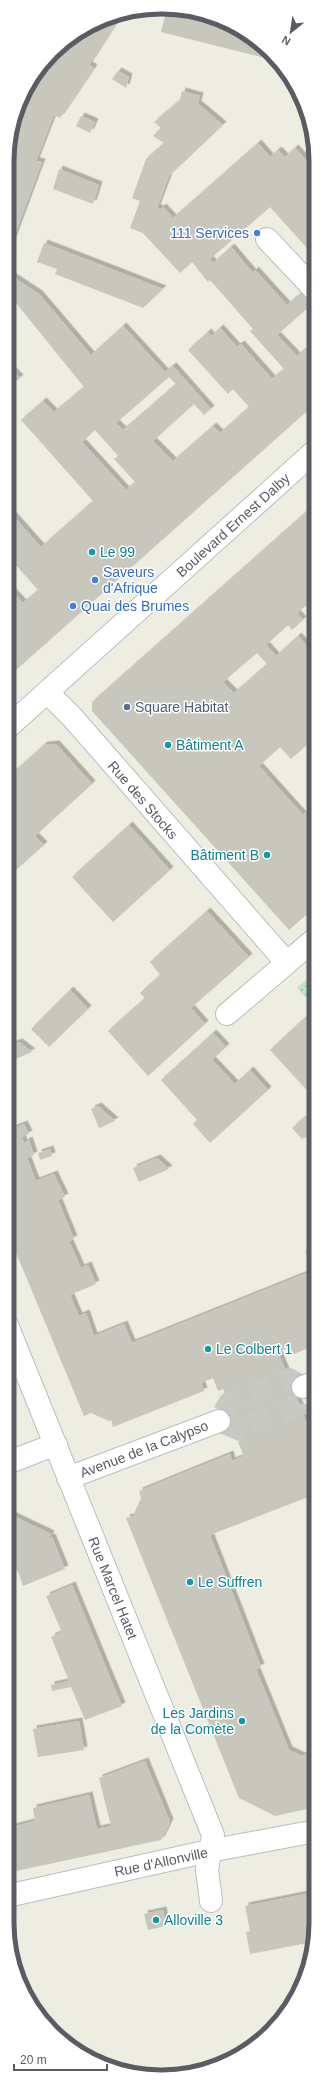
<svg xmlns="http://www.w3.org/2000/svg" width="323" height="2084" font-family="Helvetica,sans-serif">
  <defs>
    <pattern id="park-dots" width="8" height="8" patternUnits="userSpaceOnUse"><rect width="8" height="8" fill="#bce6c3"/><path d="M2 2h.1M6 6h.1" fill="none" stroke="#9cbea2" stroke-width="1.8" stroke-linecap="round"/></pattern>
    <filter id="shadow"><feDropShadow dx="3.5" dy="-3.5" stdDeviation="0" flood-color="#0004"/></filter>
  </defs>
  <rect width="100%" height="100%" fill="#edede1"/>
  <path fill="url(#park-dots)" d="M316,971V1009L297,988Z"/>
  <path fill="#c8c7be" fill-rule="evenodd" filter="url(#shadow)" d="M172,7L230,23L271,52L277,61L161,32L167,8Z
    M108,17L116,23L89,65L94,68L60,118L54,115L36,161L42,162L7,256V151L23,93L60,45Z
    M118,71L129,77L126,88L112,79Z
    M182,91L200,96L198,104L223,125L169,176L157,208L161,209L163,207L173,218L258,143L270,157L278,150L285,157L295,148L316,171V258L270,207L210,259L213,263L231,247L253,273L255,270L287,305L301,293L312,304L277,335L297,356L316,340V403L7,678V586L23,603L38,590L7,555V509L41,547L93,501L21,420L43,401L54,412L84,387L7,292V273L39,294L91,355L123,326L165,372L173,366L211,409L204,415L194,404L153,441L173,461L213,426L220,433L249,407L233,389L228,394L188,350L208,332L211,336L220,328L237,347L241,344L272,379L284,369L250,331L253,329L210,280L208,282L192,262L180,273L143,233L130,228L140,201L132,198L146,159L164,143L153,136L161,128L154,122L180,100ZM169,377L176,384L123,430L116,423ZM95,430L118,456L114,459L135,482L126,490L82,442Z
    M81,116L95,122L90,133L76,126Z
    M59,169L99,185L93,204L53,189Z
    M44,243L163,289L143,308L55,274L57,269L37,262Z
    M7,365L20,378L7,389Z
    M316,503V604L313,600L297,613L303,620L292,630L288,625L266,645L276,656L298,636L316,656V737L291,759L280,747L259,766L303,815L316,804V906L289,930L92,711V702ZM257,653L267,664L234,693L223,682Z
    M56,744L92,784L35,836L44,845L7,878V778L44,745Z
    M129,825L170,870L113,922L72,877Z
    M207,911L249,957L191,1008L205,1024L148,1076L108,1031L145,998L140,993L160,975L150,962Z
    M70,990L88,1009L49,1047L31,1029Z
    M311,1012L316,1017V1107L309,1100L313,1097L270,1050Z
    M213,1033L226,1047L212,1060L235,1084L250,1070L268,1090L210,1143L193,1124L197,1120L161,1080Z
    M19,1042L32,1052L13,1060L8,1046Z
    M7,1082L11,1092L7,1093Z
    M98,1106L115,1121L99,1128L91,1109Z
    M316,1107V1133L302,1139L292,1128Z
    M24,1124L29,1134L22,1137L24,1143L29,1140L34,1155L27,1158L36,1181L54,1174L65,1197L58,1200L74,1239L69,1241L81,1268L88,1265L96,1284L70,1295L79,1316L86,1313L94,1336L124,1324L132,1343L312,1271L305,1251L316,1246V1345L294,1354L290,1347L278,1352L309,1429L316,1427V1494L210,1535L261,1667L256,1669L289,1750L302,1756L316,1750V1807L275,1816L239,1798L126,1518L133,1516L141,1498L139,1491L230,1454L232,1461L244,1456L238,1442L244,1440L234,1414L223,1389L218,1391L213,1378L201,1383L204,1391L113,1427L111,1420L109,1421L91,1413L84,1416L7,1231V1125L9,1130Z
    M50,1149L52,1156L40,1160L38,1153Z
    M157,1158L169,1169L139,1182L133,1168Z
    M7,1513L51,1534L49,1538L52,1537L65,1569L23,1586L18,1571L9,1574L7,1569Z
    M72,1585L122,1706L85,1720L71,1687L52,1691L51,1685L69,1681L51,1637L62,1632L46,1596Z
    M79,1721L84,1750L38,1757L33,1729Z
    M145,1761L170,1822L161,1840L7,1873V1849L10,1848L8,1828L35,1821L33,1808L89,1795L97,1829L111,1826L99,1778Z
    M316,1873V1933L313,1942L250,1954L246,1932L250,1931L245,1906L310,1893L306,1875Z
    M163,1910L166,1926L148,1930L144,1914Z"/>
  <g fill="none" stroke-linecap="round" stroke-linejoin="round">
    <path stroke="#c8c9c2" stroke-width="22" stroke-dasharray="22 11" stroke-linecap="butt" d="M289,1379L303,1387L300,1405L240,1430L219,1421L229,1403Z"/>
    <g stroke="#bbbdc3" stroke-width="24">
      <path id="minor" d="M267,239L316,291
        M47,692L72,717L287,963
        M7,728L316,450
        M227,1014L316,938
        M7,1325L213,1835L207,1870L211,1901
        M303,1387L316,1382
        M7,1463L56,1444
        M68,1478L219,1421
        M7,1896L209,1851L316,1831"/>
    </g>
    <use href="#minor" stroke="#fff" stroke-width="22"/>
  </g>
  <g fill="#3f7fe0" stroke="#fff" stroke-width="1.5">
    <circle cx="257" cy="233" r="4"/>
    <circle cx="95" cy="580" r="4"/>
    <circle cx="73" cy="606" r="4"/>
  </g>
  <g fill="#0f9aa8" stroke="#fff" stroke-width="1.5">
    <circle cx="92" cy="552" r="4"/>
    <circle cx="168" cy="745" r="4"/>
    <circle cx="267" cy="855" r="4"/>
    <circle cx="208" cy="1349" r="4"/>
    <circle cx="190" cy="1582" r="4"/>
    <circle cx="242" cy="1721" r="4"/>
    <circle cx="156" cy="1920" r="4"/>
  </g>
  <circle fill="#5c6f8a" stroke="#fff" stroke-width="1.5" cx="127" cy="707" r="4"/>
  <g text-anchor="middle" stroke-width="3" stroke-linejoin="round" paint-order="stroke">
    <g font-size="14" fill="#366cbe" stroke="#fff" text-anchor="start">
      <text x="249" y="238" text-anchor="end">111 Services</text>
      <text x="103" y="577">Saveurs<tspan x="103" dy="16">d'Afrique</tspan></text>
      <text x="81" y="611">Quai des Brumes</text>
    </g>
    <g font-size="14" fill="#595c63" stroke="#fff">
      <text transform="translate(233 525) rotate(-42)" y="5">Boulevard Ernest Dalby</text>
      <text transform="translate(143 800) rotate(49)" y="5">Rue des Stocks</text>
      <text transform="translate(144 1449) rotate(-21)" y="5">Avenue de la Calypso</text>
      <text transform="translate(113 1588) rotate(68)" y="5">Rue Marcel Hatet</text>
      <text transform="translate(161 1862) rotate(-12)" y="5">Rue d'Allonville</text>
    </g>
    <g font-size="14" fill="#0d838f" stroke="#fff" text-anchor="start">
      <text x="100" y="557">Le 99</text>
      <text x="176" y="750">Bâtiment A</text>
      <text x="259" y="860" text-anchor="end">Bâtiment B</text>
      <text x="216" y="1354">Le Colbert 1</text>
      <text x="198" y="1587">Le Suffren</text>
      <text x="234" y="1718" text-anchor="end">Les Jardins<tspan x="234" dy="16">de la Comète</tspan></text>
      <text x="164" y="1925">Alloville 3</text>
    </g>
    <g font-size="14" fill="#4e5e75" stroke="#fff" text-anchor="start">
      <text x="135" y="712">Square Habitat</text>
    </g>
  </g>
  <path d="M0 0H323V2084H0ZM161 14H162A147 147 0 0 1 309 161V1923A147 147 0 0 1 162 2070H161A147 147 0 0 1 14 1923V161A147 147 0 0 1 161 14Z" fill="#fff" fill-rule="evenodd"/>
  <path fill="none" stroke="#595c63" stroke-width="5" d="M161 14H162A147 147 0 0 1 309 161V1923A147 147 0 0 1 162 2070H161A147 147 0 0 1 14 1923V161A147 147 0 0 1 161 14Z"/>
  <g transform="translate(291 32) rotate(210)" stroke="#ffffff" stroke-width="3" paint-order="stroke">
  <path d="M0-3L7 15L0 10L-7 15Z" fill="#595c63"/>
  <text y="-6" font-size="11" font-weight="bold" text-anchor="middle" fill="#595c63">N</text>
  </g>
  <path d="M14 2064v6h93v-6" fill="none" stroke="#595c63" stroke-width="2"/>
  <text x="20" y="2064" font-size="12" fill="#595c63" stroke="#ffffff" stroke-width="3" paint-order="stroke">20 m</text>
</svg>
